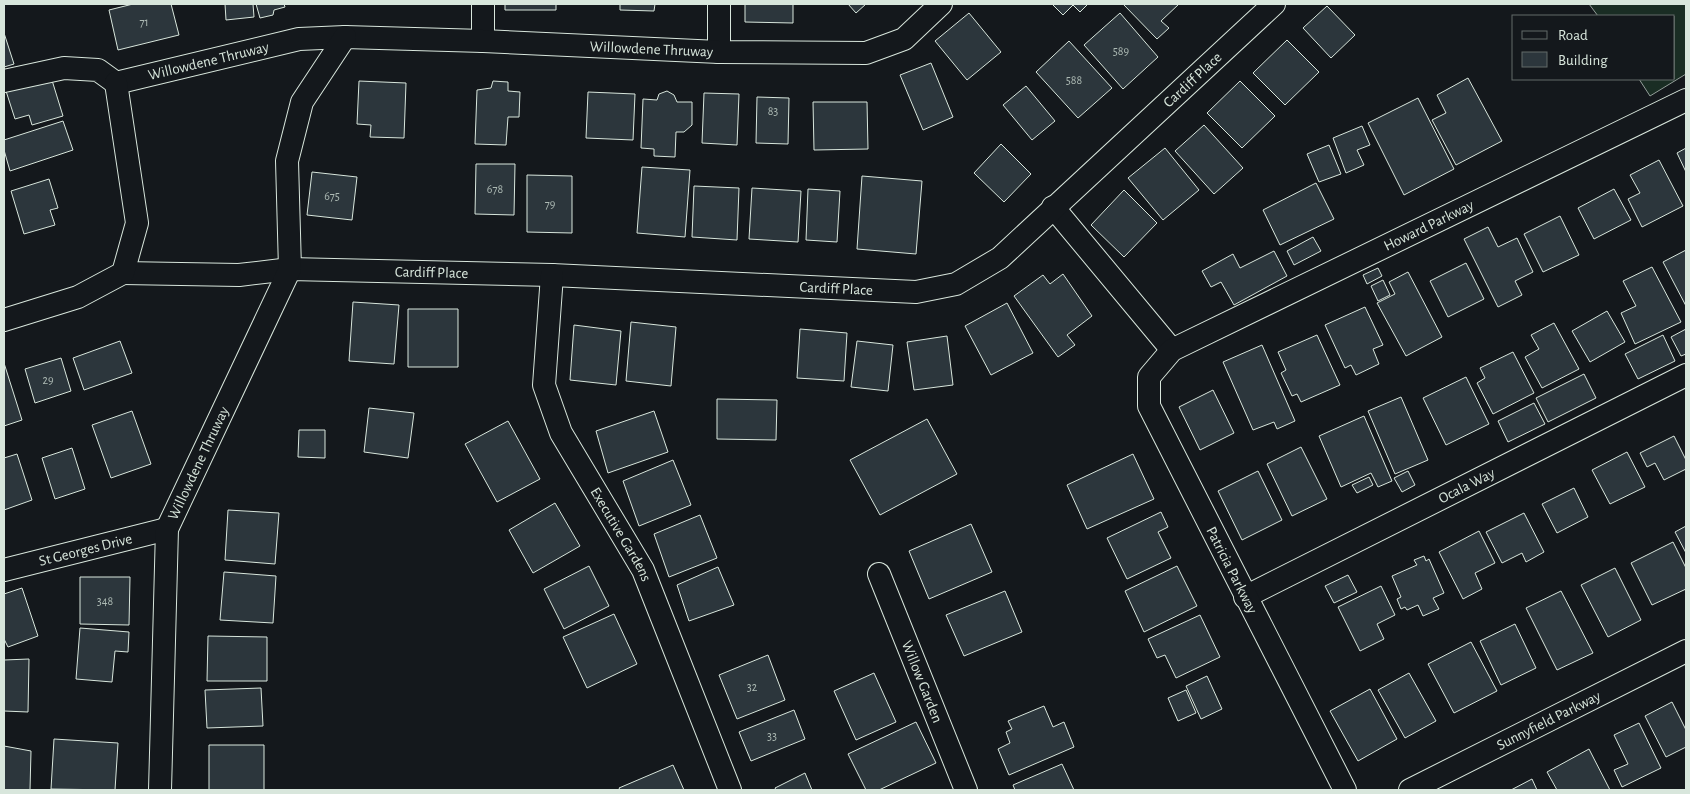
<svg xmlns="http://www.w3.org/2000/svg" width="1690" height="794" font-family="'Alegreya Sans',sans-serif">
  <rect width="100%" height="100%" fill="#14181c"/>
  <path fill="#1a2d24" stroke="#939e99" d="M1589,4H1686V74L1650,96L1639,79H1674V16H1598Z"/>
  <path fill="#2c363c" stroke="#d8e6dc" d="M133,4H171L179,35L118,50L109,10Z
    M225,4H253L254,17L226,20Z
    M256,4H284L285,7L274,10L273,15L260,18Z
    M505,4H556V10H505Z
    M620,4H655L654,11L620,10Z
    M745,4H793V23L745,22Z
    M848,4H866L856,13Z
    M1052,4H1088L1080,12L1073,5L1063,15Z
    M1123,4H1179L1161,21L1169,28L1157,39Z
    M1327,6L1355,35L1331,58L1303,28Z
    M969,13L1001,52L967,80L935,41Z
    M1120,13L1158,57L1123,89L1084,45Z
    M4,33L14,64L4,67Z
    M1287,40L1319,72L1285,105L1253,73Z
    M1069,41L1112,88L1078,118L1036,72Z
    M931,63L953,117L923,130L900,75Z
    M51,77L63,116L32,125L29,115L15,119L6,91Z
    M1468,78L1502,141L1456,165L1432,120L1446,113L1437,95Z
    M359,81L406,83L404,138L370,137L371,125L357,124Z
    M493,81L508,82V91L520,92L519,117H508L506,145L475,144L477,90L491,88Z
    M1240,81L1275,116L1242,148L1207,113Z
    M1026,86L1055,121L1032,140L1003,105Z
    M667,91L674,95L677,102H692V125L684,132H676L675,157L654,156V149L641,148L643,99L657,100L659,94Z
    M588,92L635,94L633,140L586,138Z
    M704,93L739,94L737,145L702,143Z
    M757,97L789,98L788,144L756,143Z
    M1418,98L1454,169L1404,195L1368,123Z
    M813,102H867L868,149L814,150Z
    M63,121L73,150L10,171L4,150V140Z
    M1204,125L1243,168L1214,194L1175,151Z
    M1362,126L1370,145L1357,150L1364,165L1346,173L1333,138Z
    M1001,144L1031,174L1004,202L974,173Z
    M1329,145L1341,174L1319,182L1307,154Z
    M1165,148L1199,190L1163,220L1128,178Z
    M1686,148V172L1677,153Z
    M1659,160L1683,206L1642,227L1628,199L1640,193L1630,175Z
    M476,164H515L514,215L475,214Z
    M642,167L690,170L685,237L637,233Z
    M312,172L357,177L352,220L307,215Z
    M527,175L572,176V233L527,232Z
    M862,176L922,181L916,254L857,249Z
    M49,179L58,208L50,210L55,225L24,234L11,191Z
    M1316,183L1334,219L1280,245L1263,210Z
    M694,186L739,188L737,240L692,237Z
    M752,188L801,191L798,242L749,239Z
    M808,189L840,191L837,242L806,240Z
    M1614,189L1631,220L1594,239L1578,208Z
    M1124,190L1157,223L1124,257L1091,225Z
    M1560,216L1579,255L1543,272L1524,234Z
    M1488,227L1498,247L1517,238L1533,272L1515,281L1522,295L1498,307L1464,239Z
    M1313,237L1321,251L1294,265L1287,251Z
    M1686,250V306L1663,262Z
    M1274,251L1287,276L1234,305L1221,282L1211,287L1202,271L1233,254L1240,268Z
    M1466,263L1484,299L1448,317L1430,281Z
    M1652,267L1681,322L1635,344L1621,313L1636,306L1623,281Z
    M1378,268L1382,276L1367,284L1363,275Z
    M1408,272L1442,337L1406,356L1377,303L1395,294L1389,282Z
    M1063,274L1092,316L1067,335L1075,345L1058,357L1014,296L1043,275L1050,284Z
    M1383,280L1390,295L1378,301L1371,286Z
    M353,302L399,305L394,364L349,361Z
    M1007,303L1033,353L991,375L965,326Z
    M1365,307L1383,345L1373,349L1379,364L1356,375L1351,365L1345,368L1325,325Z
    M408,309H458V367H408Z
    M1607,311L1625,342L1590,362L1572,331Z
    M631,322L676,327L671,386L626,381Z
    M1554,323L1579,369L1542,388L1525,357L1539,349L1531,335Z
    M574,325L621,331L616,385L570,380Z
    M800,329L847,333L844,381L797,378Z
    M1686,329V354L1681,356L1671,337Z
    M1317,335L1340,385L1301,402L1297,394L1292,396L1281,373L1286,370L1278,352Z
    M1663,335L1675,361L1638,379L1625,354Z
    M947,336L953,385L914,390L907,342Z
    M120,341L132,373L84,390L73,358Z
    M857,341L893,345L888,391L851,387Z
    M1262,345L1295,421L1277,429L1274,422L1253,430L1223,362Z
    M1513,352L1534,393L1493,414L1477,383L1485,378L1480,368Z
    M61,358L71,391L35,403L25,369Z
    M4,363L22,420L4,426Z
    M1584,374L1596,398L1548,422L1536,398Z
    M1466,377L1489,424L1446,445L1423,398Z
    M1213,390L1234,433L1200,450L1179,407Z
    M1401,397L1428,460L1395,474L1368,411Z
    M717,399L777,400L776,440L717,439Z
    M1534,403L1545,424L1508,442L1498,421Z
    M369,408L414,413L408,458L364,452Z
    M132,411L151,464L111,478L92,425Z
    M654,411L668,452L608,473L596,431Z
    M1364,416L1392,481L1378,487L1371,473L1341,487L1319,436Z
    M927,419L957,474L880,515L850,460Z
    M508,421L540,479L497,502L465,444Z
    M299,430H325V458L298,457Z
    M1674,436L1686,460V469L1664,480L1655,463L1647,467L1640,453Z
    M1301,447L1327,499L1292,516L1267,464Z
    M72,448L85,489L55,499L42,458Z
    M1627,452L1645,487L1610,504L1592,470Z
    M17,454L32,500L4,510V458Z
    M1133,454L1154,499L1087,529L1067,485Z
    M673,460L691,505L639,526L623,481Z
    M1258,471L1282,520L1242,540L1218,491Z
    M1408,471L1415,485L1402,492L1394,478Z
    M1369,477L1373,485L1357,493L1352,485Z
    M1574,488L1588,517L1557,533L1542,504Z
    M555,503L580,546L533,573L509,530Z
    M228,510L279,513L275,564L225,560Z
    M1161,512L1168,527L1158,532L1171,558L1127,579L1107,538Z
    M1524,513L1544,552L1526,562L1522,553L1502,563L1486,532Z
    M700,515L717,558L669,577L654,534Z
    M971,524L992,572L929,599L909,551Z
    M1686,526V553L1675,532Z
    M1479,531L1495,563L1475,573L1482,589L1463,599L1439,552Z
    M1673,542L1686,568V589L1652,605L1631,563Z
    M1424,556L1426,561L1429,559L1444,593L1433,598L1439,609L1423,616L1418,605L1407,610L1405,607L1401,609L1397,599L1401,597L1392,576L1417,565L1414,560Z
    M589,566L609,606L564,629L544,589Z
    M1177,566L1197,606L1144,632L1125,591Z
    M718,567L734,605L689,621L677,585Z
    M1615,568L1641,620L1608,637L1581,585Z
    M224,572L276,576L273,623L220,620Z
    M1348,575L1357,592L1334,603L1325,586Z
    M80,577H130L129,625L80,624Z
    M1381,586L1395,615L1377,624L1384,639L1360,651L1338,607Z
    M22,588L38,636L8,647L4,639V594Z
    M1005,591L1022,632L964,656L946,615Z
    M1561,591L1593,653L1557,670L1526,608Z
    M614,614L637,664L587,688L563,637Z
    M1200,615L1220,657L1176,678L1165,655L1157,658L1148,639Z
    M1515,624L1536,668L1501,685L1480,641Z
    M80,628L129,632L128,652L115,651L112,682L76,679Z
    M208,636L267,637V681H207Z
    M1471,642L1497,691L1454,713L1428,664Z
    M768,655L785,700L737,719L719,675Z
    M29,659L28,712L4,711V660Z
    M874,673L896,722L856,740L834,691Z
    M1409,673L1436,721L1405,738L1378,690Z
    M1207,676L1222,709L1201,719L1186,686Z
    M261,688L263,726L207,728L205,690Z
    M1370,689L1397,739L1358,761L1330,711Z
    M1186,690L1196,713L1178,721L1168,698Z
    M1672,702L1686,730V747L1666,757L1645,716Z
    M1044,706L1053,727L1064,722L1074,747L1009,775L998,749L1010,743L1006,732L1012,729L1008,721Z
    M794,710L805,739L751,761L739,732Z
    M916,722L936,763L879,790H866L848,754Z
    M1639,723L1661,768L1622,787L1614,770L1628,764L1614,735Z
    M54,739L118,743L115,790L51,789Z
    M209,745H264V790H209Z
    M4,746L31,751L30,790H4Z
    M1589,749L1610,790H1557L1547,772Z
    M1062,764L1074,790H1015L1013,785Z
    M673,765L684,790H620L619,788Z
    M805,773L812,790H776L775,788Z
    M1532,779L1537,790H1511Z"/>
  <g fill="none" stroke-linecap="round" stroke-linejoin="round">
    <g stroke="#d8e6dc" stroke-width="24">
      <g id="street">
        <path d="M483,4V41"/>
        <path d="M719,52V4"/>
        <path d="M4,81L64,68L98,70L116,83"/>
        <path id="s1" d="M116,83L299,39L345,37L483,41L719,52L866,53L904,39L941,4"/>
        <path d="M1053,207L1172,350"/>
        <path id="s2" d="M123,273L239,275L290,269L552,275L916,292L956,284L1000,258L1274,4"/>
        <path id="s3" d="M552,275L544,385L561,433L643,570L730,790"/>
        <path d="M4,320L78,297L123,273L137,223L116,83"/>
        <path id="s4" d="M4,570L167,529"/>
        <path id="s5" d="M879,574L966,790"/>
        <path id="s6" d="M1245,597L1686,375"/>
        <path id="s7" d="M160,790L167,529L290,269L287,161L302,102L345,37"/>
        <path id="s8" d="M1345,790L1149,406V377L1172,350L1686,100"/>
        <path id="s9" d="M1410,790L1686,651"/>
      </g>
    </g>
    <use href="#street" stroke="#14181c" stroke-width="22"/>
  </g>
  <g text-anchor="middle" stroke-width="4" stroke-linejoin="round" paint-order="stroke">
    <g font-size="12" fill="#adbab4">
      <text x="144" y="26">71</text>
      <text x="1121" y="55">589</text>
      <text x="1074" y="84">588</text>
      <text x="773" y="115">83</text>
      <text x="495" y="193">678</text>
      <text x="332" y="200">675</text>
      <text x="550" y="208">79</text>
      <text x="48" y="384">29</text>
      <text x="105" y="605">348</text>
      <text x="752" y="691">32</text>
      <text x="772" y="740">33</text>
    </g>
    <g font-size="15" fill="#d8e6dc" stroke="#14181c">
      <text dy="5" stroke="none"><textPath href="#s1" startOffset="541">Willowdene Thruway</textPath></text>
      <text dy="5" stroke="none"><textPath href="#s1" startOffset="95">Willowdene Thruway</textPath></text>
      <text dy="5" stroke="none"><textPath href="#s2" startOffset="1148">Cardiff Place</textPath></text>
      <text dy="5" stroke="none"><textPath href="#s8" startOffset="781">Howard Parkway</textPath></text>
      <text dy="5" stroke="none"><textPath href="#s2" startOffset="309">Cardiff Place</textPath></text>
      <text dy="5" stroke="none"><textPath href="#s2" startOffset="714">Cardiff Place</textPath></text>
      <text dy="5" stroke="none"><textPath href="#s7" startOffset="334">Willowdene Thruway</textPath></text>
      <text dy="5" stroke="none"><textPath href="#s6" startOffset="248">Ocala Way</textPath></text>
      <text dy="5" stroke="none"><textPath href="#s3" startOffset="279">Executive Gardens</textPath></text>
      <text dy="5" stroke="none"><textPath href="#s4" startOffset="84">St Georges Drive</textPath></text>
      <text transform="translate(1232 570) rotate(63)" y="5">Patricia Parkway</text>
      <text dy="5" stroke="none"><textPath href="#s5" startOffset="116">Willow Garden</textPath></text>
      <text dy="5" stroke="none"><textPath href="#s9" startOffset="155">Sunnyfield Parkway</textPath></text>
    </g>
  </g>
  <rect width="1690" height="794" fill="none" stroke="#d8e6dc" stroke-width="10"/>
  <rect x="1512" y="15" width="162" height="65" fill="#14181c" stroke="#626a69"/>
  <rect x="1522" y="31" width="25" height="8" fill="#14181c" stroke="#626a69"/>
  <text x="1558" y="40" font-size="15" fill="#d8e6dc">Road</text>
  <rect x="1522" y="52" width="25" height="15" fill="#2c363c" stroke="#626a69"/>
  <text x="1558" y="65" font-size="15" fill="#d8e6dc">Building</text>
</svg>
